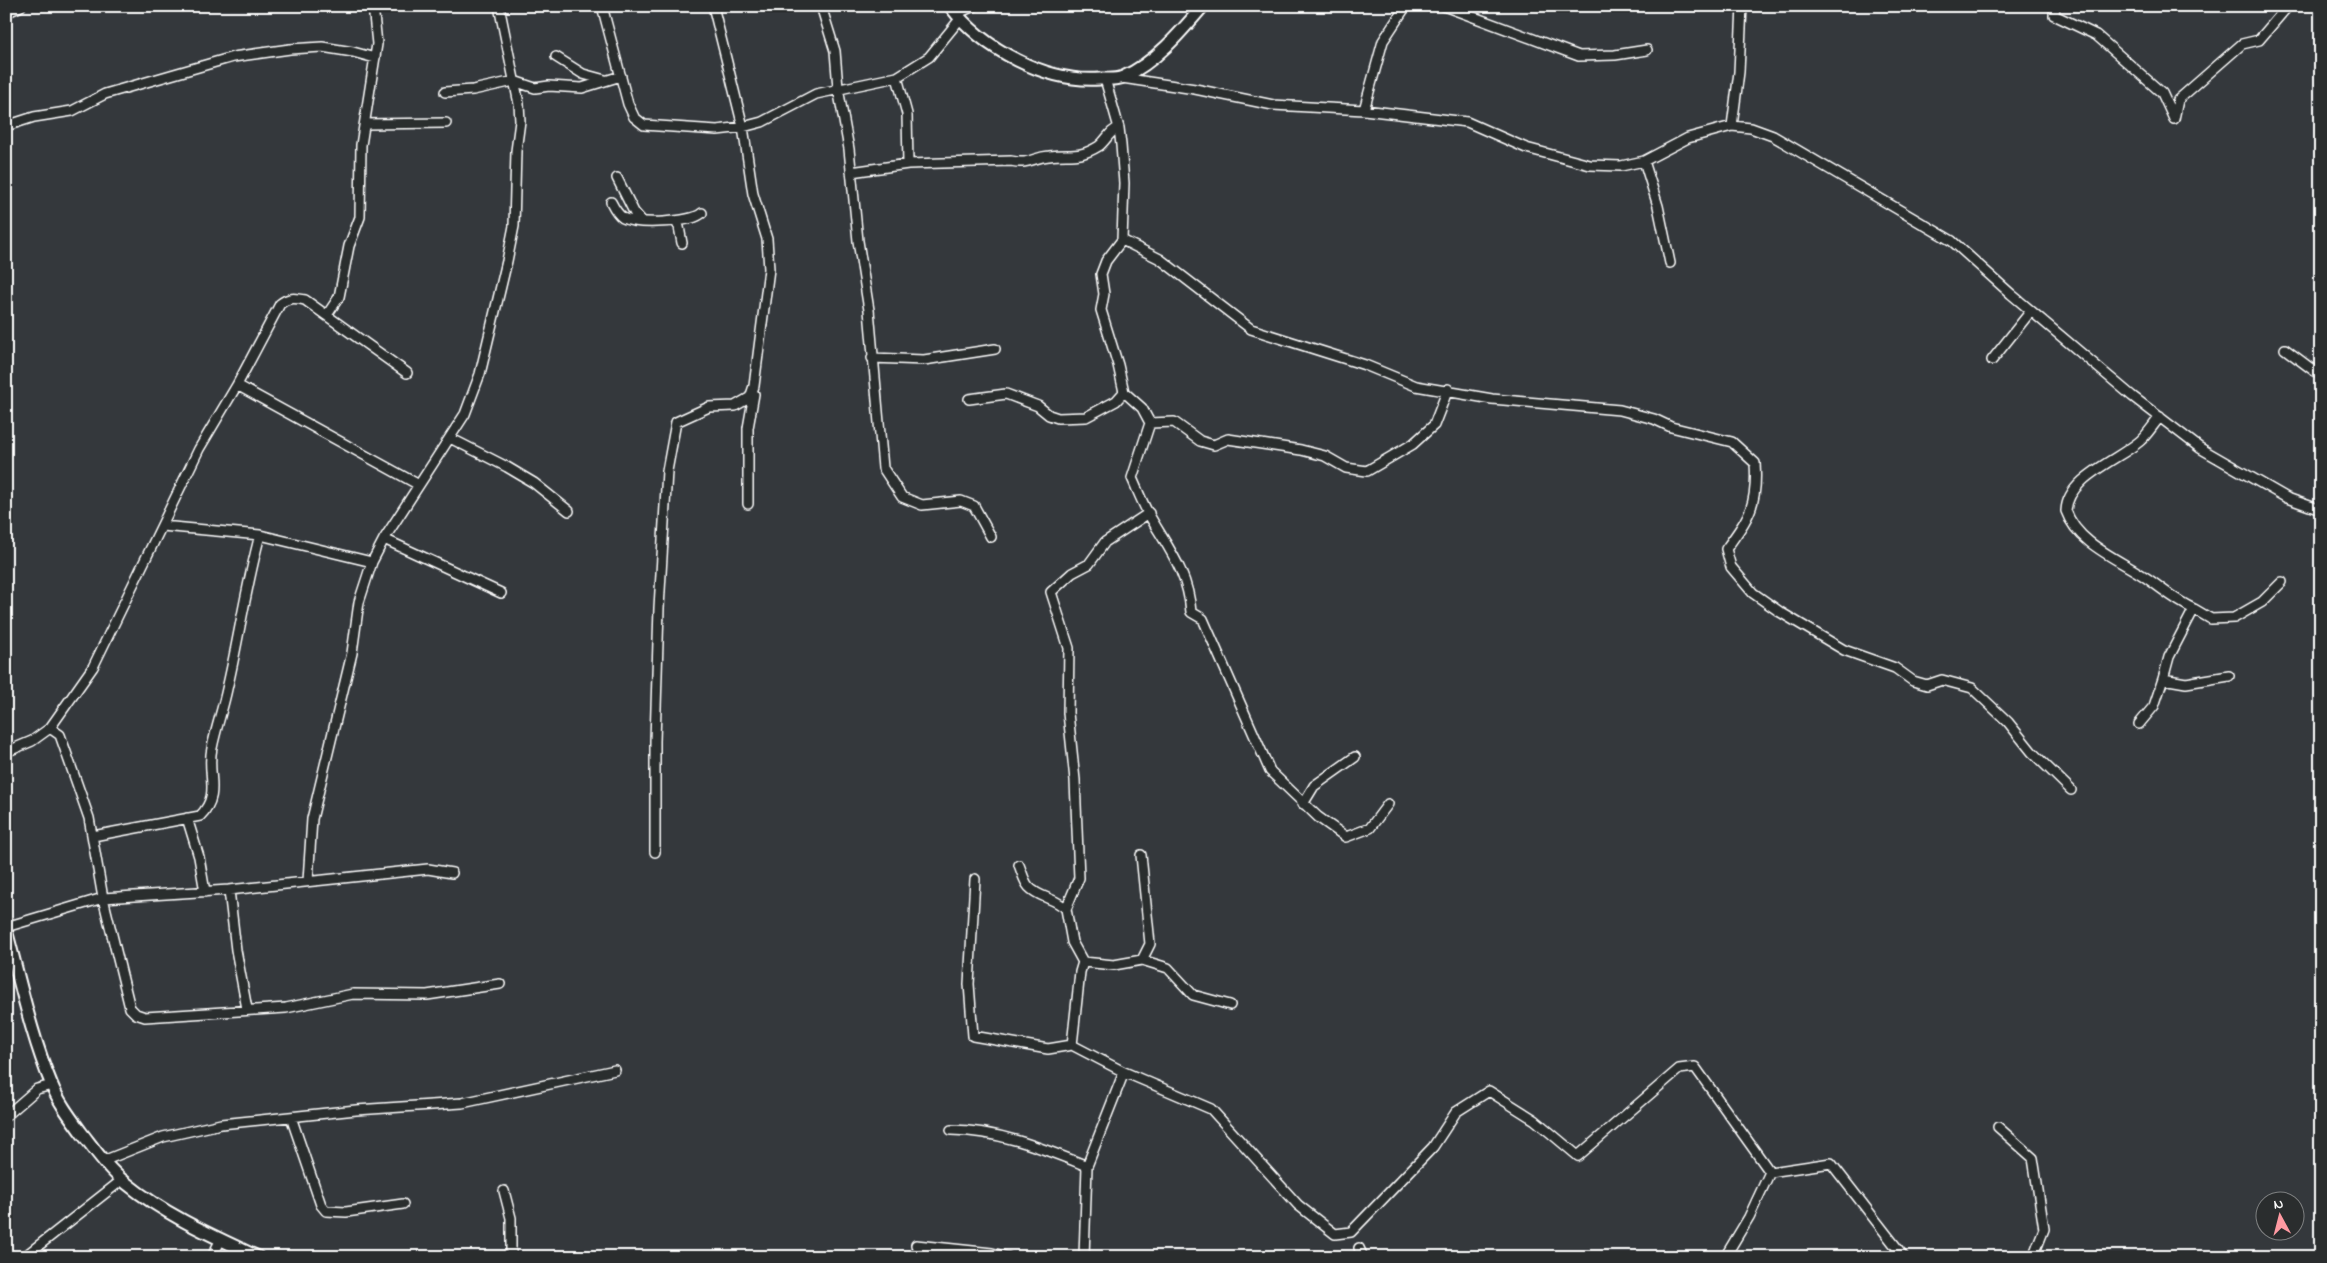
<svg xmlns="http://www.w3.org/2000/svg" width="2327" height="1263" font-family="'Indie Flower',sans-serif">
  <rect width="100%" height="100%" fill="#34383c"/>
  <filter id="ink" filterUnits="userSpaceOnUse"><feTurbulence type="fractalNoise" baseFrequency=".02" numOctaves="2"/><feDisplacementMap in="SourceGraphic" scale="10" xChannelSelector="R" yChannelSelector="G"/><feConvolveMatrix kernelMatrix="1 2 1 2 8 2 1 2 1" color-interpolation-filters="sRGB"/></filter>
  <g filter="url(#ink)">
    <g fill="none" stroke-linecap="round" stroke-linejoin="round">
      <g stroke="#fff" stroke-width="12">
        <path id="minor" d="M602,6L628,104L634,117L644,125L717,130L743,127L762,122L816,94L897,77L929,57L960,19
          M821,6L835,51L838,88L849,149L858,241L869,310L883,468L902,497L922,505L961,501L974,506L991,537
          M1444,6L1579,56L1615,55L1647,50
          M2055,6L2054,15L2096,35L2162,93L2174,119L2178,100L2242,44L2259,40L2288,6
          M6,13L21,6
          M956,14L974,6
          M556,57L583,74L605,80
          M897,77L907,114L908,164
          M1122,78L1195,89L1273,105L1364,110L1467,122L1526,148L1590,165L1621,166L1644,161L1688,138L1732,126L1751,128L1773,136L1952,241L2011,294L2132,396L2200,448L2287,498L2321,510
          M1105,79L1119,128L1121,145L1124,183L1122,240
          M445,92L473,90L514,81L535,88L549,86L582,88L621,76
          M1364,110L1383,41L1406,6
          M365,124L446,123
          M6,126L34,117L72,111L105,94L233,57L290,49L322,47L353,52L375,58
          M1732,126L1739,72L1742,6
          M1644,161L1658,206L1670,263
          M851,172L908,164L1011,161C1030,165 1033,157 1049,156C1071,153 1078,159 1099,146C1106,141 1110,130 1119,128
          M617,178L634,212L641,220
          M611,202C614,208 617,214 623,218C636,225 692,223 702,213
          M676,222L679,227L682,243
          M327,315L339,297L349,246L360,217L361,145L377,44L373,6
          M2285,349L2321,376
          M872,358L924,360L995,349
          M1992,360L2031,311
          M237,385L419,485
          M969,399L1006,394L1038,406L1049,415L1058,418L1086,417L1116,401L1124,392
          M2160,417C2153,425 2147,435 2140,441C2118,460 2067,478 2066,511C2078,545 2121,560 2148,579C2164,590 2176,601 2194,609L2169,657L2163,679L2186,683L2229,676
          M1150,423L1142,408L1124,392L1118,365L1101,310L1104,294L1101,274L1106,261L1122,240L1160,259L1251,329L1365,365L1416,386L1492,399L1620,410L1654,419L1671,427L1732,442L1755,463C1758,505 1749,517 1726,549L1731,567L1753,593L1780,612L1844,650L1895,668L1913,681L1927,685L1942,680L1972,688L2008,722L2032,752L2071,790
          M450,438L507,467L534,483L569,511
          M748,504V428L754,394
          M1149,513L1105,542L1089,564L1072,573L1051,592L1069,648L1068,713L1075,780L1079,878L1066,909L1072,942L1083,962L1114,965L1142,960L1168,968L1193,995L1230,1005
          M162,526L260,535L372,562
          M384,539L501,593
          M2194,609L2211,619L2234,618L2262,602L2282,582
          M2139,724L2154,706L2163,679
          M50,728L60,735L89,818L103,898L130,1008L136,1014L145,1017L286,1008L353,994L427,995L500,984
          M6,752L32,741L50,728L93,667L199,449L237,385L280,304C288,297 295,298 305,300L407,373
          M1303,804L1314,786L1355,757
          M1388,804L1370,828L1346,837L1318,817L1270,771L1203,619L1191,612C1188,571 1167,547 1148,513C1142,502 1137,489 1132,478L1150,423L1174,422L1200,441L1214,445L1228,439L1301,450L1325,456L1346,468L1367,471L1413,444L1434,425L1448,389
          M187,818L199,857L205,892
          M93,836L200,816C222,794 206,774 212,748C216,728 223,708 227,689C239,638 246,586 260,535
          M655,852V741L659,608L667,471L676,422L709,407L735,406L749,398V401L754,386L769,269L767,239L753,194L743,127L713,6
          M1141,855L1150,944L1142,960
          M1019,865C1022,872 1024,882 1029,887C1039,898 1056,898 1066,909
          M975,879L969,984L973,1036L1048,1049L1072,1045
          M308,881L312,819L352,653L359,602L372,562L384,539L465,414L480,374L507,261L514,226L516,151L520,121L519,104L499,6
          M229,890L236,950L247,1009
          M6,927L103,898L229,890L428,869L452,873
          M1083,962L1080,972L1072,1045L1124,1072
          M6,1116L37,1089L52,1085
          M291,1117L321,1205L326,1211L346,1212L403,1204
          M1998,1127L2033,1158L2044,1229L2033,1257
          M951,1130C998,1130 1044,1149 1087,1166
          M103,1161L163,1137L221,1124L356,1110L462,1103L615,1070
          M1770,1172L1831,1163L1904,1257
          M504,1191L511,1218V1257
          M916,1245L992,1253
          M1359,1248L1363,1257
          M24,1257L122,1180
          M212,1257L221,1239
          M991,1257L992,1253L1008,1257
          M1084,1257L1087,1166L1124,1072L1211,1109L1298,1205L1335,1234L1351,1232L1433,1147L1456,1112L1489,1091L1535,1120L1578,1156L1679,1069L1695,1067L1770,1172
          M1725,1257L1749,1217L1770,1172"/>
      </g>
      <g stroke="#fff" stroke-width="15">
        <path id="tertiary" d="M950,6C983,49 1046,83 1100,79C1107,79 1117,80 1123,77C1155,63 1181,32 1203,6
          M6,930C20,981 31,1035 51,1083C58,1101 70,1117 81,1132C95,1150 108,1169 126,1183C165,1215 213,1236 258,1257"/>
      </g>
      <use href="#minor" stroke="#2a2d2e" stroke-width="9"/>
      <use href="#tertiary" stroke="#2a2d2e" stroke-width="11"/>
    </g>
  </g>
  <rect width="2327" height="1263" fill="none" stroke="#2a2d2e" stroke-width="25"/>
  <rect x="12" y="12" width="2302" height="1238" fill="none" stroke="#fff" stroke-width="2" filter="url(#ink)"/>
  <g transform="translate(2280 1216) rotate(353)"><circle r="24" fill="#2a2d2e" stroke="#7f8182"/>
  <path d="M0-4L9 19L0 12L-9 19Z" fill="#ff9aa2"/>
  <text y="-8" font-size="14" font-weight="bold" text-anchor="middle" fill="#ffffff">N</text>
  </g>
</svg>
